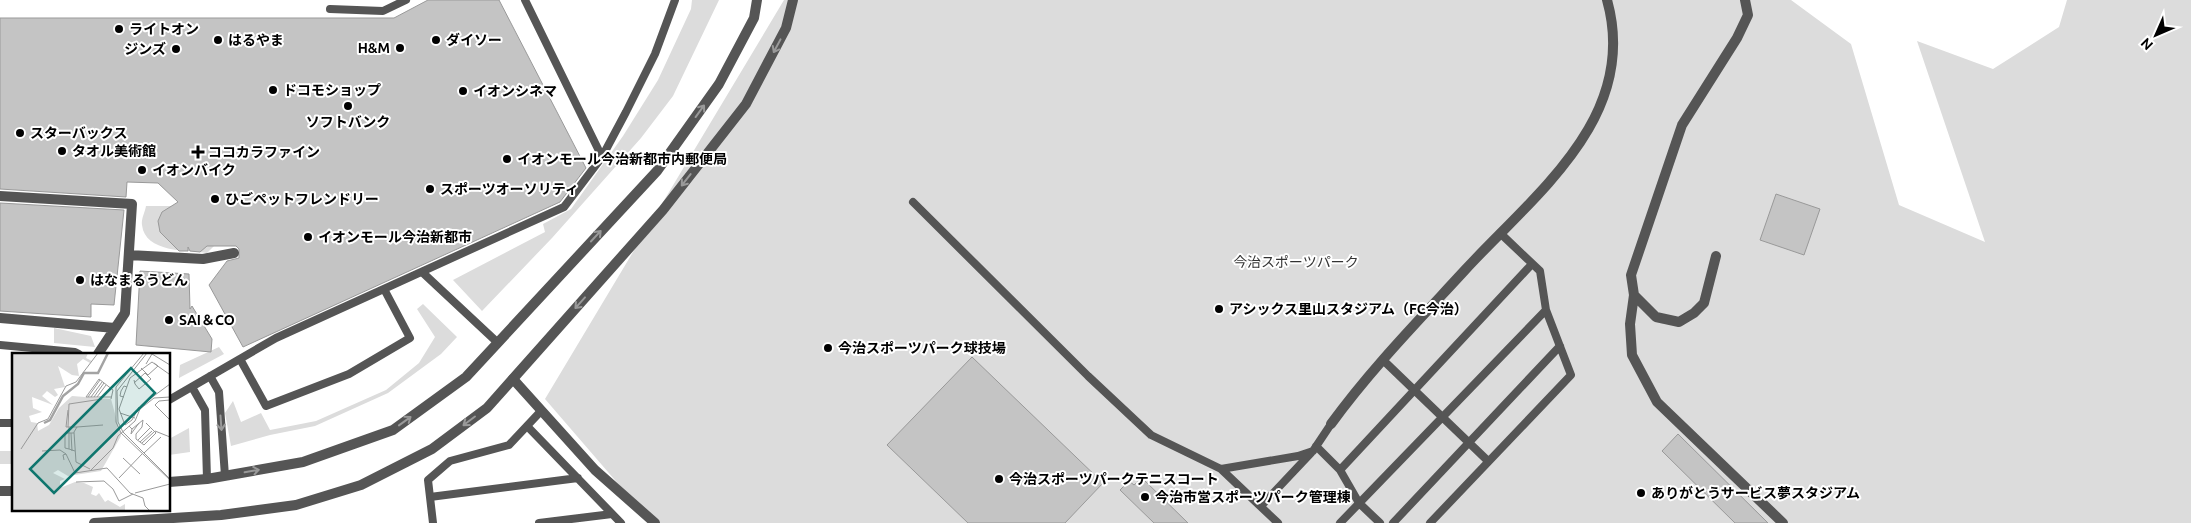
<svg xmlns="http://www.w3.org/2000/svg" width="2191" height="523" font-family="Ubuntu,'Noto Sans JP',sans-serif">
  <rect width="100%" height="100%" fill="#fff"/>
  <path fill="#dcdcdc" d="M692,0H719L673,96L641,138L552,238L482,311L453,280L545,232L543,224L571,209L623,136L658,80L691,9Z
    M784,0H1791L1851,44L1899,205L1985,242L1917,41L1993,69L2059,27L2067,0H2191V523H652L545,399Z
    M146,206H188L219,241L207,253C187,250 145,253 142,225C141,219 145,212 146,206Z
    M423,304L457,337L441,354L388,393L315,426L270,435L231,446L225,413L233,401L241,422L261,413L270,430L316,421L386,390L419,363L435,337L417,309Z
    M54,328L91,336L95,347L54,343Z
    M219,347L224,354L179,378L180,365Z
    M189,428L190,452L169,455V439Z
    M0,451H14V464H0Z"/>
  <path fill="#c4c4c4" stroke="#999" d="M428,0H499L586,168L560,202L243,347L209,285L227,261L239,258V249L236,246H207L200,252L190,251L188,247V251H179L160,232L158,221L162,212L178,202L158,183L127,182L126,197L0,189V18H394Z
    M1776,194L1820,209L1804,255L1760,240Z
    M0,203L124,210L114,305L91,304V317L0,311Z
    M140,271L189,274L190,309L192,306L212,339L211,352L136,345Z
    M972,357L1103,483L1065,523H968L887,445Z
    M1678,434L1768,523H1735L1662,451Z
    M1142,478L1188,523H1154L1120,490L1129,481L1134,485Z"/>
  <g fill="none" stroke-linecap="round" stroke-linejoin="round">
    <path stroke="#555" stroke-width="8" d="M525,0L602,157
      M330,9L383,11L406,0
      M913,202L1088,376L1151,435L1221,469
      M422,272L498,343
      M0,345L75,352L79,354
      M240,359L266,406L349,374L410,338L384,289
      M1383,360L1488,461
      M210,376L219,392L225,476
      M192,387L205,410L207,479
      M169,400L276,338L564,207L602,157L626,112L655,54L675,0
      M0,423H14
      M527,426L621,523
      M1316,446L1340,470L1359,503L1380,523
      M1340,470L1532,264
      M430,497L578,478
      M1261,506L1311,453
      M433,523L428,480L450,461L509,445L541,411
      M539,523L612,514
      M1278,523L1221,469L1298,456L1313,451L1331,424
      M1340,523L1546,310L1540,271L1500,233
      M1393,523L1560,346
      M1430,523L1571,375L1546,310"/>
    <path stroke="#555" stroke-width="10" d="M0,196L132,204L125,313L98,354
      M129,255L203,259L234,253
      M0,318L115,328"/>
    <path stroke="#555" stroke-width="10" d="M1716,256L1704,303L1694,313L1679,322L1656,317L1634,295L1631,275L1682,125L1737,38L1748,15L1745,0
      M1634,295L1630,324L1632,355L1657,402L1783,523
      M513,379L595,470L655,523
      M1331,424C1371,369 1419,320 1465,270C1535,194 1640,117 1607,0"/>
    <path stroke="#555" stroke-width="10" d="M169,482L207,479L303,462L393,430L466,377L657,171L719,84L754,18L757,0
      M0,491H14
      M94,523L221,515L296,505L361,485L432,449L487,408L663,210L746,104L786,28L793,0"/>
  </g>
  <defs><path id="oneway-shaft" d="M-6 0H5M1.5-3L5.5 0L1.5 3" fill="none" stroke-width="1.6" stroke-linecap="round" stroke-linejoin="round" transform="scale(1.25)"/></defs>
  <g stroke="#999">
    <use href="#oneway-shaft" transform="translate(777 46) rotate(118)"/>
    <use href="#oneway-shaft" transform="translate(700 111) rotate(-54)"/>
    <use href="#oneway-shaft" transform="translate(686 180) rotate(128)"/>
    <use href="#oneway-shaft" transform="translate(596 236) rotate(-47)"/>
    <use href="#oneway-shaft" transform="translate(580 303) rotate(132)"/>
    <use href="#oneway-shaft" transform="translate(405 421) rotate(-36)"/>
    <use href="#oneway-shaft" transform="translate(469 421) rotate(143)"/>
    <use href="#oneway-shaft" transform="translate(221 423) rotate(86)"/>
    <use href="#oneway-shaft" transform="translate(252 471) rotate(-10)"/>
  </g>
  <g fill="#000" stroke="#fff" stroke-width="2">
    <circle cx="119" cy="29" r="5"/>
    <circle cx="218" cy="40" r="5"/>
    <circle cx="436" cy="40" r="5"/>
    <circle cx="400" cy="48" r="5"/>
    <circle cx="176" cy="49" r="5"/>
    <circle cx="273" cy="90" r="5"/>
    <circle cx="463" cy="91" r="5"/>
    <circle cx="348" cy="106" r="5"/>
    <circle cx="20" cy="133" r="5"/>
    <circle cx="62" cy="151" r="5"/>
    <path d="M195.5 144.5h5v5h5v5h-5v5h-5v-5h-5v-5h5z"/>
    <circle cx="507" cy="159" r="5"/>
    <circle cx="142" cy="170" r="5"/>
    <circle cx="430" cy="189" r="5"/>
    <circle cx="215" cy="199" r="5"/>
    <circle cx="308" cy="237" r="5"/>
    <circle cx="80" cy="280" r="5"/>
    <circle cx="1219" cy="309" r="5"/>
    <circle cx="169" cy="320" r="5"/>
    <circle cx="828" cy="348" r="5"/>
    <circle cx="999" cy="479" r="5"/>
    <circle cx="1641" cy="493" r="5"/>
    <circle cx="1145" cy="497" r="5"/>
  </g>
  <g text-anchor="middle" stroke-width="4" stroke-linejoin="round" paint-order="stroke">
    <g font-size="14" font-weight="bold" fill="#000" stroke="#fff" text-anchor="start">
      <text x="129" y="34">ライトオン</text>
      <text x="228" y="45">はるやま</text>
      <text x="446" y="45">ダイソー</text>
      <text x="390" y="53" text-anchor="end">H&amp;M</text>
      <text x="166" y="54" text-anchor="end">ジンズ</text>
      <text x="283" y="95">ドコモショップ</text>
      <text x="473" y="96">イオンシネマ</text>
      <text x="348" y="127" text-anchor="middle">ソフトバンク</text>
      <text x="30" y="138">スターバックス</text>
      <text x="72" y="156">タオル美術館</text>
      <text x="208" y="157">ココカラファイン</text>
      <text x="517" y="164">イオンモール今治新都市内郵便局</text>
      <text x="152" y="175">イオンバイク</text>
      <text x="440" y="194">スポーツオーソリティ</text>
      <text x="225" y="204">ひごペットフレンドリー</text>
      <text x="318" y="242">イオンモール今治新都市</text>
      <text x="90" y="285">はなまるうどん</text>
      <text x="1229" y="314">アシックス里山スタジアム（FC今治）</text>
      <text x="179" y="325">SAI＆CO</text>
      <text x="838" y="353">今治スポーツパーク球技場</text>
      <text x="1009" y="484">今治スポーツパークテニスコート</text>
      <text x="1651" y="498">ありがとうサービス夢スタジアム</text>
      <text x="1155" y="502">今治市営スポーツパーク管理棟</text>
    </g>
    <g font-size="14" fill="#333" stroke="#fff">
      <text x="1296" y="267">今治スポーツパーク</text>
    </g>
  </g>
  <g transform="translate(12 353)">
    <rect width="158" height="158" fill="#fff"/>
    <path d="M0,0H76L74,5L80,8L78,10L71,6L65,11L67,23L60,22L46,13L53,34L42,36L46,42L43,44L35,38L30,43L41,52L20,44L21,55L30,59L17,63L19,69L25,70L26,78L37,72L47,55L60,43L99,46L109,83L89,118L56,123L46,117L41,120L53,126L48,128V135L63,129L72,130L81,134L79,141L84,143L87,140L93,149L96,147L108,154L113,151V157H0Z" fill="#dcdcdc"/>
    <path fill="none" stroke="#a3a3a3" stroke-width="2.5" d="M32,70L38,67L51,43L66,31L72,20H86L96,0"/>
    <path fill="none" stroke="#999" stroke-width="1" d="M132,0L104,34V69L109,80L158,127M135,0L105,38L106,69L111,79L157,125M134,11L140,1L158,12M129,15L136,22L146,13L142,10M122,27L123,31L127,36L139,26L133,20L122,30M76,44L88,27M79,44L90,29M82,44L92,30M85,44L94,32M99,44H74L87,26L101,37L99,46M112,44L108,43L109,38L112,33L115,34M158,47L147,48L143,52L158,67M135,48L158,31M127,54L120,67L113,72L107,56L118,25L140,9L157,21M56,57L54,74H65L62,79L64,109L78,116M108,60L123,65M117,73L120,76L131,67L130,74L124,81V86L132,92L144,80L134,70M56,74L57,51L90,46M57,74V96L63,98M65,74L91,72M120,76L119,81L127,70M143,78L158,84M59,80L60,98M126,87L138,75M128,89L140,78M130,90L142,79M9,96L26,70L36,66L54,33L64,29L86,0M57,96L53,95V80H62M30,98L48,97L54,101M132,100L149,84M111,105L128,121M52,107L51,102L54,101L63,120L95,115L118,140L131,145L133,153L137,157M78,118L101,95L106,83L123,68L128,56L142,45L158,44M107,125L130,101M64,129L92,128L101,136L107,148L121,141M123,140L158,131"/>
    <path fill="#0f766e" fill-opacity="0.15" stroke="#0f766e" stroke-width="2.5" d="M119,15L143,40L42,140L18,116Z"/>
    <rect width="158" height="158" fill="none" stroke="#000" stroke-width="2.5"/>
  </g>
  <g transform="translate(2156 35) rotate(225)" stroke="#ffffff" stroke-width="4" paint-order="stroke">
  <path d="M0-4L9 19L0 12L-9 19Z" fill="#000000"/>
  <text y="-8" font-size="14" font-weight="bold" text-anchor="middle" fill="#000000">N</text>
  </g>
</svg>
